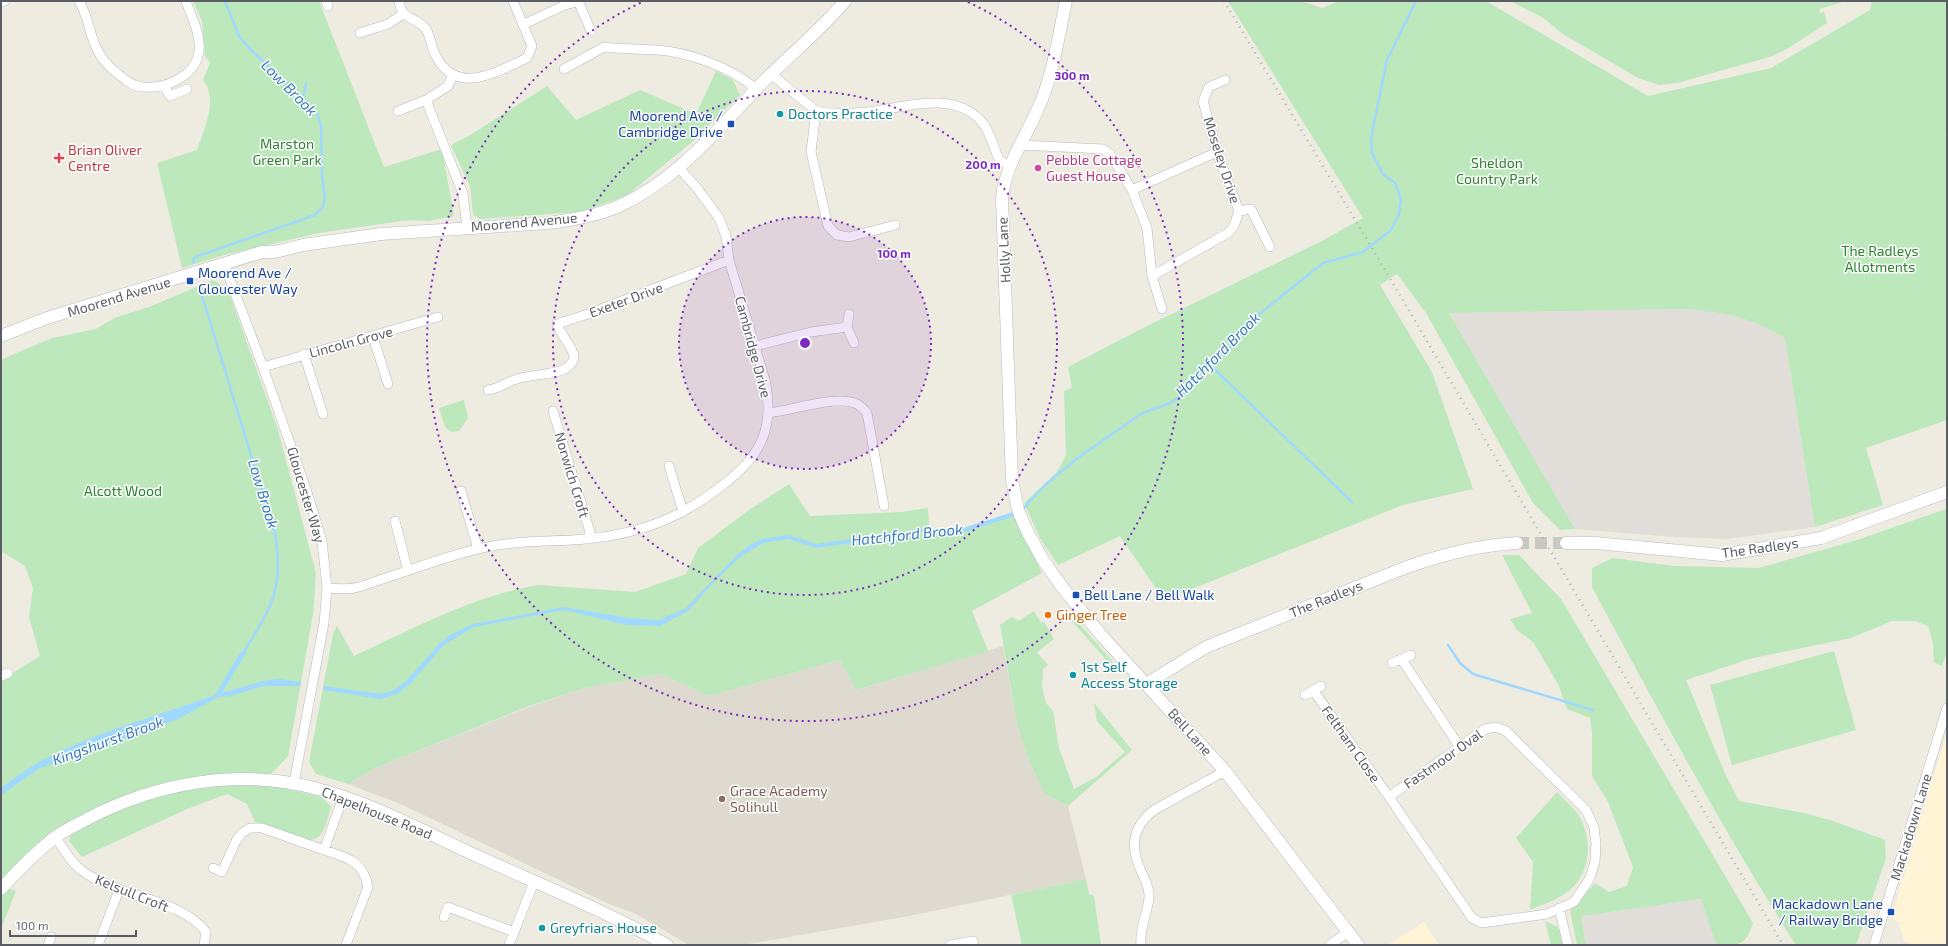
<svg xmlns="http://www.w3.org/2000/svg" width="1948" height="946" font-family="'Exo 2',sans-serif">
  <rect width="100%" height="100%" fill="#eeebe1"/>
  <path fill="#fff4d5" d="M1947,732V945H1914L1904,941L1899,922L1891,919Z
    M1424,922L1439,945H1388Z"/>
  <path fill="#e1ded9" d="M1685,309L1721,312L1761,324L1785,338L1815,527L1727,539L1674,537L1575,529L1449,313Z
    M1701,899L1716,945H1586L1581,916H1583Z"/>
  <path fill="#dedad0" d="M1003,646L1017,724L1029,761L1045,794L1068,806L1086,879L909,916L743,945H689L636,914L607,903L403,805L348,784L373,769L529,707L585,688L661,674L709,696L840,660L857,690Z"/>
  <path fill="#bce8bb" d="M193,1H319L384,167L442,149L454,216L429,221L409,220L319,233L224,255L182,268L157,163L197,150C204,128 219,100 203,80L210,63L205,56L202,21Z
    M1228,1H1301L1322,8L1339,1H1486L1648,96L1771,68L1870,10L1872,1H1947V132L1945,133L1947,142V420L1866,448L1883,505L1815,527L1785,338C1749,317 1726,312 1685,309L1449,313L1575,529L1560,530L1533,503L1426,313L1397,274L1380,285L1432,372L1473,489L1403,505L1164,600L1120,536L1058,565L1041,540L1024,503L1057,472L1066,455L1064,391L1072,388L1068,367L1143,328L1322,241L1363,218Z
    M1510,1H1846L1819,9L1820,13L1824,12L1827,23L1790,47L1773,56L1677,83L1659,85L1638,78L1563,34L1542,17Z
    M716,71L733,80L740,95L692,142L626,196L580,212L481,219L473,215L470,186L451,145L472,134L547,86L576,120L640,90L696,114Z
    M213,280L228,290L278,430L316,573L313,614L288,756L271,774L218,775L156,785L98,807L1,882V680L40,656L29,617L33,588L25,566L1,551V361L7,357L52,338L96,329L114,318L149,307Z
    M464,400L468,418L459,431L451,432L445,427L439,408Z
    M789,484L810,516L901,512L928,508L929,526L931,529L959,532L1014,515L1042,573L972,611L988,651L856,690L840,660L709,696L661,674L585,688L529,706L373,769L348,784L316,774L309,762L333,634L337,626L354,656C413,629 473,596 538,585L635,592L686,574L698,548L749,510Z
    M1946,509L1947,651L1942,666L1934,662L1933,643L1928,626L1915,621H1892L1851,638L1749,659L1686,680L1726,776L1739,801L1804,813L1833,821L1885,840L1886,858L1856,945H1796C1722,829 1657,708 1592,587V568L1613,558L1674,566L1759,568L1857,540Z
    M1502,555H1519L1561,599L1753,923C1745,946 1741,945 1716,945L1701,899L1583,916L1581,917L1586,945H1577L1570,911L1595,883L1609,892L1627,886L1633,867L1608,802L1592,776V732L1590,718L1567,709L1559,686L1534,643L1517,630L1510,619L1532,613Z
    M1034,611L1041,623L1044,622L1054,639L1037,652L1048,665L1043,669L1042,687L1046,703L1053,711L1059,748L1074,789L1096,777L1125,752L1097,721L1094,703L1132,750L1068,806L1045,794L1029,761L1017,724L1000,625L1012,617L1019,621Z
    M1071,620H1076L1113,662L1110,664Z
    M1834,651L1856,730L1732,765L1710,685Z
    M222,785L275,786L322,797L331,807C327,820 325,840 308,840L255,822L247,804L227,794L187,809L82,857L69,841L71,834C94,821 118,806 144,799C169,791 196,788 222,785Z
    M1557,792C1563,799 1572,806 1578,814C1594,839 1591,876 1566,893C1555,901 1541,905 1530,910L1533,862L1516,838Z
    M1086,879L1089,894L1094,896L1101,945H1022L1011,895Z
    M6,888L16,891L1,929V894Z
    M1545,921L1558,927L1563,945H1551Z"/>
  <path fill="#a0d8ff" d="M1013,512L1015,516L961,533L930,531L817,548L788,539L763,543L739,558L717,579L688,611L660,626L627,625L564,610L474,627L444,645L411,683L397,694L380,699L323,690L324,686L381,694L394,690L407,680L440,643L450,635L473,624L564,607L628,618L659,620L686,608L737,555L750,545L762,539L788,535L817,544L930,528L960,529Z
    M247,651L222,693L263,681L278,679L301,682L300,686H263L231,696L219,697L178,719L40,768L1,795V788C12,780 22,772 34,765C90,733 155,717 215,695L240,653Z"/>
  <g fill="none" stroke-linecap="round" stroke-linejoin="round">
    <path stroke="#a0d8ff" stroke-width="2.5" d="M303,99L306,83
      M193,263L194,258L198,256L315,215L323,207L325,198L322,175L321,126L317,113L248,47L239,36L225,1
      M199,286L275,533C284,590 272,606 243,653
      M1209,364L1352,502
      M1022,510L1045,485L1079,457L1141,414L1170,403L1182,396L1196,375L1228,350L1258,315L1323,263L1363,252L1391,230L1399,214L1401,199L1395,183L1383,174L1372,153L1371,138L1387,60L1416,1
      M1448,645L1460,663L1473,674L1593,710"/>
    <path stroke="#c9c8c2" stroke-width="12" stroke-dasharray="12 6" stroke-linecap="butt" d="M1517,543H1566"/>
    <g stroke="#b7babf" stroke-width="10">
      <path id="street" d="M79,1C93,25 88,47 112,69C120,76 132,87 143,87C166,89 196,76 199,51C201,34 191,16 186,1
        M326,1L328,6
        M399,1C402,21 415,16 425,28C431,35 431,48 436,56C457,97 498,71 527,58L532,46L513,1
        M578,1L591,31
        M1,2L5,1
        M524,24L565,5L577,2
        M360,33L388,24L403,14
        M604,47C622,49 639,49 657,50C689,52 732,68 756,89
        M564,69L604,47
        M771,74L816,111C833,115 851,113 868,112C903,108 951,90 980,120C991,131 993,148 1000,161L1009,165
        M453,75L448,86L426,100L463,194L467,228
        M164,85L170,96L187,89
        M398,111L426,100
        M816,111L811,152L828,226L837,235L849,237L895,225
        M1020,145L1103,149L1110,154L1132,190L1147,228L1152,276L1162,309
        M1132,190L1217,152
        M1239,211L1251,209L1270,247
        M224,264L263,367L306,489L322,541L327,588L324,623L294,783
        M1152,276L1228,233L1234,226L1239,211L1217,152L1203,101L1209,87L1225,80
        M849,314L847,327L854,343
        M373,337L388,384
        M755,346L811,332L847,327
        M304,354L323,414
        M263,367L438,317
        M488,390C498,389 506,382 517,379C529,375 556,374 565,369C569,366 574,362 574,357C573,347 560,334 557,324L588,314L729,260
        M553,411L590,532L588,539
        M768,413C791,411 838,394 857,404C861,406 864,410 867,413L884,506
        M669,466L683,512
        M461,491L478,549
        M395,521L408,571
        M327,588C336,588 345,590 354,588C365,586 375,581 386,578C416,568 447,556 478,549C513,540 550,542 586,539C642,534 686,516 729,480C764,452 774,424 765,380L729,260L726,236L719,218L697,188L679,168
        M1402,660L1459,746
        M1392,663L1411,655
        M1,676L8,673
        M1313,690L1389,797
        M1305,695L1321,686
        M1496,727L1506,731L1586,810L1594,827L1596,844L1595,862L1590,878L1574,902L1547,914L1482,923L1472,918L1389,797L1485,729Z
        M55,837C63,847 70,862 80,869C116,898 179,897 206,932L204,945
        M324,850C347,858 363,860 368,887L346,945
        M213,868L222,872L236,841L242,833L250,828H262L324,850L343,797
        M1559,908L1568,945
        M444,917L448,907L514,932
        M48,945L51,937
        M98,945L119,890
        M509,945L534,882
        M950,945L973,941L974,945
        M1141,945C1139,928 1148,913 1149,897C1150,889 1145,880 1142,873C1130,848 1131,828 1154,810L1225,771
        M1330,945L1348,932
        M1874,945L1947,708"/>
    </g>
    <g stroke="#b7bbc1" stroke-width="13">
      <path id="secondary" d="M1066,1C1059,34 1054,68 1042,99C1029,134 1006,161 1002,198L1012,480L1018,510L1027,531L1043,560L1062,587L1102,636L1225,771L1358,945
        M1,336L47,318L262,252H275L303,245L381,234L548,223C572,220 597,216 619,206C679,179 720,126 765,80C792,53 821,30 845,1
        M1566,543H1596L1722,555L1821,538L1947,492
        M1146,684L1206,647L1407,567C1444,554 1478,545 1517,543
        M1,889C17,871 35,853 54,838C65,830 78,824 89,818C157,783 239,768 314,788C371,802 424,832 477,856C541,885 605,911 667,945"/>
    </g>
    <use href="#street" stroke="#fff" stroke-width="9"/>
    <use href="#secondary" stroke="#fff" stroke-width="12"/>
    <path stroke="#b3b4b5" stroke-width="2.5" stroke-dasharray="1 5" stroke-linecap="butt" d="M1224,1L1375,253L1783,945"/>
  </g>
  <circle cx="805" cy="343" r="126" fill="#7b2cbf" fill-opacity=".12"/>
  <g fill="none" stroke="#7b2cbf" stroke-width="2" stroke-dasharray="2 4">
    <circle cx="805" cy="343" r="126"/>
    <circle cx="805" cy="343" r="252"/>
    <path d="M968 2A378 378 0 1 1 642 2"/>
  </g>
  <g fill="#0f9aa8" stroke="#fff" stroke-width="1.5">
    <circle cx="780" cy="114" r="4"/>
    <circle cx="1073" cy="675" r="4"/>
    <circle cx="542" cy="928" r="4"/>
  </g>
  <g fill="#1a4fb4" stroke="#fff" stroke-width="1.5">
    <rect x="727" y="120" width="8" height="8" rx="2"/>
    <rect x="186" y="277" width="8" height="8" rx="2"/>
    <rect x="1072" y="591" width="8" height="8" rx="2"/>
    <rect x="1887" y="908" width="8" height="8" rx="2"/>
  </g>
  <path fill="#e0444e" stroke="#fff" stroke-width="1.5" d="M57 152h4v4h4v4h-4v4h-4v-4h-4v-4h4z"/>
  <circle fill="#d1479c" stroke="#fff" stroke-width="1.5" cx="1038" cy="168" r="4"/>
  <circle fill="#e8710a" stroke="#fff" stroke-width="1.5" cx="1048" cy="615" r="4"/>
  <circle fill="#8d6e63" stroke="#fff" stroke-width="1.5" cx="722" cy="799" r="4"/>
  <g text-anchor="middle" stroke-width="3" stroke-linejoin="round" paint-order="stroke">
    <g font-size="14" fill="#0d838f" stroke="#fff" text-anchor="start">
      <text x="788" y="119">Doctors Practice</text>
      <text x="1081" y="672">1st Self<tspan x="1081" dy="16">Access Storage</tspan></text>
      <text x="550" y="933">Greyfriars House</text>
    </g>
    <g font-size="14" fill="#164399" stroke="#fff" text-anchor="end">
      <text x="723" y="121">Moorend Ave /<tspan x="723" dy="16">Cambridge Drive</tspan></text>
      <text x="198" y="278" text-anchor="start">Moorend Ave /<tspan x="198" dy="16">Gloucester Way</tspan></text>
      <text x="1084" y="600" text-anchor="start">Bell Lane / Bell Walk</text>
      <text x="1883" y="909">Mackadown Lane<tspan x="1883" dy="16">/ Railway Bridge</tspan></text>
    </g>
    <g font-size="14" fill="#2c822e" stroke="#fff">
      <text x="287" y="149">Marston<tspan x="287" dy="16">Green Park</tspan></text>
      <text x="1497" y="168">Sheldon<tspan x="1497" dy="16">Country Park</tspan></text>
      <text x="1880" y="256">The Radleys<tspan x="1880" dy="16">Allotments</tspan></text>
      <text x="123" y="496">Alcott Wood</text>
    </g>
    <g font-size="14" fill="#be3a42" stroke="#fff" text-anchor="start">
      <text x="68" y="155">Brian Oliver<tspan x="68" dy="16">Centre</tspan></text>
    </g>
    <g font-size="14" fill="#b23c85" stroke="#fff" text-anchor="start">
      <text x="1046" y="165">Pebble Cottage<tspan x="1046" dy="16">Guest House</tspan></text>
    </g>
    <g font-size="14" fill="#5a5e64" stroke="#fff">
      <text transform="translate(1222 160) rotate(72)" y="5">Moseley Drive</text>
      <text transform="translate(524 222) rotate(-5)" y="5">Moorend Avenue</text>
      <text transform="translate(1004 250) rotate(-93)" y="5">Holly Lane</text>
      <text transform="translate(119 297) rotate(-17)" y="5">Moorend Avenue</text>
      <text transform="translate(626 300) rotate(-20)" y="5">Exeter Drive</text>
      <text transform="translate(351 342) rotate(-15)" y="5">Lincoln Grove</text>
      <text transform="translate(753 347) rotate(75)" y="5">Cambridge Drive</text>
      <text transform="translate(572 475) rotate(73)" y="5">Norwich Croft</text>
      <text transform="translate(306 495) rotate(73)" y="5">Gloucester Way</text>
      <text transform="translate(1760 548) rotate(-8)" y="5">The Radleys</text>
      <text transform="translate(1326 599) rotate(-22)" y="5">The Radleys</text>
      <text transform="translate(1190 732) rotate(48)" y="5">Bell Lane</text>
      <text transform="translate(1351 744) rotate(55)" y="5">Feltham Close</text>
      <text transform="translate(1443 759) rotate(-35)" y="5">Fastmoor Oval</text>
      <text transform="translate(377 813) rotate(22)" y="5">Chapelhouse Road</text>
      <text transform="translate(1911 827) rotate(-73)" y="5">Mackadown Lane</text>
      <text transform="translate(132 893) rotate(22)" y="5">Kelsull Croft</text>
    </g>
    <g font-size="14" fill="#c56008" stroke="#fff" text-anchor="start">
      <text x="1056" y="620">Ginger Tree</text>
    </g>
    <g font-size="14" fill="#785e54" stroke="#fff" text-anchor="start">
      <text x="730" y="796">Grace Academy<tspan x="730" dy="16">Solihull</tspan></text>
    </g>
    <g font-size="15" font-style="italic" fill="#3479ba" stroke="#fff">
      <text transform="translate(289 88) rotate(45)" y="5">Low Brook</text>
      <text transform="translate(1218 355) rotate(-45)" y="5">Hatchford Brook</text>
      <text transform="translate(263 494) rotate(73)" y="5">Low Brook</text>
      <text transform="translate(907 535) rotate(-6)" y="5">Hatchford Brook</text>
      <text transform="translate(108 741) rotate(-20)" y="5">Kingshurst Brook</text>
    </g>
  </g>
  <circle cx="805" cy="343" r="6" fill="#7b2cbf" stroke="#fff" stroke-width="2"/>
  <g font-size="12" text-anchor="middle" font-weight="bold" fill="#7b2cbf" stroke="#fff" stroke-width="3" stroke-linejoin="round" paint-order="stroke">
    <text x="1072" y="80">300 m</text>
    <text x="983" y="169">200 m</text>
    <text x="894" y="258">100 m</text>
  </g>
  <rect width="1948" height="946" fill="none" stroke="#5a5e64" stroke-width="4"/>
  <path d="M10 930v6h126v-6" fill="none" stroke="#5a5e64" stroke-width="2"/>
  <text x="16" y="930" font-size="12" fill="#5a5e64" stroke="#ffffff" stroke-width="3" paint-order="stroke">100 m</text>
</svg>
